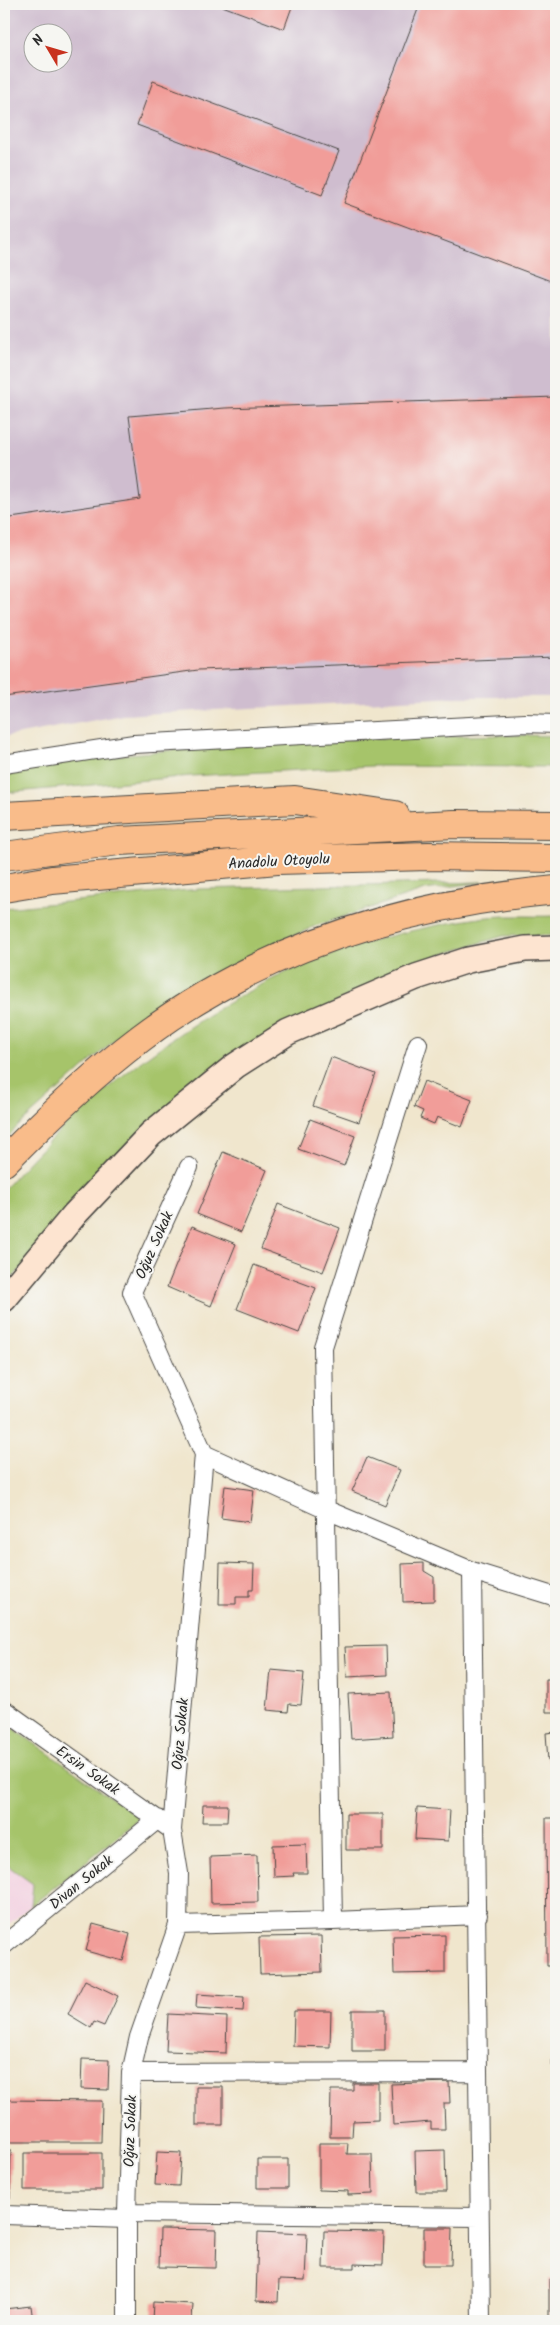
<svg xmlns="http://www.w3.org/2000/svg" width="560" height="2325" font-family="Kalam,sans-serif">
  <rect width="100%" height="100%" fill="#f6f6f2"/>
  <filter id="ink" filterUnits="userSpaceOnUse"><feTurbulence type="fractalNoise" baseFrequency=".02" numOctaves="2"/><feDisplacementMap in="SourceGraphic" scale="10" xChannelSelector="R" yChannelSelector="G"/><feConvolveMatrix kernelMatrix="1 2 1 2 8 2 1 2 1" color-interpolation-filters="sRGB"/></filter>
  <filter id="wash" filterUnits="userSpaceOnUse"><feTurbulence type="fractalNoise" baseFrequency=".0096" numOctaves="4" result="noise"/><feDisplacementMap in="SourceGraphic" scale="20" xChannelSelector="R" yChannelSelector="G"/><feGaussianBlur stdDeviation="1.12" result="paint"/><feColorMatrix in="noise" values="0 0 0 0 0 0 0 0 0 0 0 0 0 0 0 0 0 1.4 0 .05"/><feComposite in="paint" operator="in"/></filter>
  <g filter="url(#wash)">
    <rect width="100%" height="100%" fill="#f0e6cd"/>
    <path fill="#f3cfe0" d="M4,1863L34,1884L31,1906L4,1928Z"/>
    <path fill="#cfbdcf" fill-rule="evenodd" d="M4,4H556V697H458L123,715L4,737ZM32,32H62V62H32Z"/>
    <path fill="#a6c46b" stroke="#68784b" d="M519,735L556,736V767L372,766L191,776L4,793V769C173,745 348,737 519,735Z
      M483,882L425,890L315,926L242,960L179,993L118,1037L17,1127L4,1141V908L199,889Z
      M556,916V935L503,936L440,955L371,984L229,1058L4,1286V1189C82,1099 195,1011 305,964C355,943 420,927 473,919C500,914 529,917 556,916Z
      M4,1722L140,1818L31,1906L33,1884L4,1863Z"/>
    <g id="blocks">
      <path fill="#f19d99" d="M217,4H293L284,29Z
        M420,4H556V283L344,203Z
        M153,81L339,151L322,195L137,125Z
        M556,397V657L198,670L4,697V519L140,499L129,416L225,408Z
        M331,1057L376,1074L359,1122L313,1106Z
        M424,1081L472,1100L462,1127L437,1117L434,1124L420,1118L423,1111L414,1107Z
        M310,1119L355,1136L344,1166L298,1149Z
        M223,1152L267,1170L241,1232L197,1214Z
        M278,1204L340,1228L323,1272L261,1249Z
        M192,1226L236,1244L211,1306L167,1287Z
        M254,1265L316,1288L299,1333L237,1309Z
        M367,1457L400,1470L385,1505L352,1491Z
        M225,1486L254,1490L250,1522L221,1518Z
        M220,1563L254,1564L253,1590H249V1597H236V1604H219Z
        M424,1563V1571L434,1577V1601L403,1602L402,1564Z
        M386,1646L387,1675L347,1677L345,1647Z
        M271,1670L304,1673L301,1705L289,1704L288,1712L267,1710Z
        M546,1679H556V1712H546Z
        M391,1692L393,1736L351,1739L348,1694Z
        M556,1732V1760L548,1761L546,1733Z
        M203,1805H228L227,1822H202Z
        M417,1808L450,1810L448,1841L415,1839Z
        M346,1814H383V1850H346Z
        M546,1818H556V1966H547Z
        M306,1844L307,1873H293L294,1876L274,1877L273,1845Z
        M257,1855L258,1902L211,1903L210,1857Z
        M93,1924L130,1934L123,1961L86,1951Z
        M445,1935V1973L394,1974L393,1936Z
        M321,1936L322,1972L260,1974L259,1937Z
        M85,1980L118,1996L104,2026L94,2022L91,2028L68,2014Z
        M197,1994L244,1997L243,2011L196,2008Z
        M352,2010H385V2051H352Z
        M294,2011H331L330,2047L293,2046Z
        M168,2014L227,2017L226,2053L166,2051Z
        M82,2059L109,2060L108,2090L81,2089Z
        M552,2060H556V2093H552Z
        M449,2082L450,2103H444L445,2129H431V2122L393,2125L391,2084Z
        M353,2083H378V2120L353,2121L352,2137H330L331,2090H353Z
        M196,2087H223V2125H196Z
        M4,2100L102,2101L101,2142H4Z
        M319,2143H348L347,2154H372L373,2194L348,2195V2191L319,2190Z
        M4,2150H11L10,2198L4,2197Z
        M445,2150L446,2192H416L415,2151Z
        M157,2152L181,2153L179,2186L155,2185Z
        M24,2153H102V2190H24Z
        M257,2159H288V2188H257Z
        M424,2228H452L451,2265H424Z
        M160,2229L217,2230L216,2268L159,2267Z
        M324,2231L384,2232L383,2265L354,2264V2268H323Z
        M258,2232L307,2234L305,2281L279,2280L278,2302L256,2301Z
        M549,2279H556V2321H549Z
        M153,2302L193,2304L192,2321H152Z
        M31,2306L33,2321H4V2309Z"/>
    </g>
  </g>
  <g filter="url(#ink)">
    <use href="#blocks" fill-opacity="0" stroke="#494743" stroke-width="1"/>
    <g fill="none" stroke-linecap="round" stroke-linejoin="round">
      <g stroke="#494743" stroke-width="20">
        <path id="street" d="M4,764L134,744L525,723L556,724
          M204,1454L327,1510L472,1571L556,1597
          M472,1571L481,2321
          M4,1710L172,1830
          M333,1921L323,1347L418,1044
          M178,1925L333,1921L478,1915
          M4,1945L158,1819
          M131,2073L478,2072
          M127,2213L479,2217
          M4,2215L127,2219
          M127,2321V2213L131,2073L139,2037L178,1925L179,1873L172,1830L204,1454L132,1292L189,1167"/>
      </g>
      <g stroke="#494743" stroke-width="28">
        <path id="secondary" d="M4,1299L75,1214L151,1134L235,1066L288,1032L416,977L468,960L525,949L556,948"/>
      </g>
      <g stroke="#494743" stroke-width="30">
        <path id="highway" d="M4,816L295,800L395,815
          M4,856L119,841L454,824L556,825
          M4,888L52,880L277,860L429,856L556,858
          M4,1162C47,1118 92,1075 141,1038C261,947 408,904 556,890"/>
      </g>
      <use href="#street" stroke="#fff" stroke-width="18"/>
      <use href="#secondary" stroke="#fde4d0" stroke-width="25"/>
      <use href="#highway" stroke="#f9bc8a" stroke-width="28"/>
    </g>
  </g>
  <g text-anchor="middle" stroke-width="4" stroke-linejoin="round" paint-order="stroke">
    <g font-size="15" fill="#2b2b2b" stroke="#f6f6f2">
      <text transform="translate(279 861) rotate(-3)" y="5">Anadolu Otoyolu</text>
      <text transform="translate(154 1245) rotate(-66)" y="5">Oğuz Sokak</text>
      <text transform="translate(180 1734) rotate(-85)" y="5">Oğuz Sokak</text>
      <text transform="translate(88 1770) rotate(35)" y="5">Ersin Sokak</text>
      <text transform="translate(81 1882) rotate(-39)" y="5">Divan Sokak</text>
      <text transform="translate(130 2131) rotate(-88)" y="5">Oğuz Sokak</text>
    </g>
  </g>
  <rect width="560" height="2325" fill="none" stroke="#f6f6f2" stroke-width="20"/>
  <g transform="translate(48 48) rotate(308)"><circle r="24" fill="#f6f6f2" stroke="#a5a5a2"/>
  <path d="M0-4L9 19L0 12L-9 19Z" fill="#c8321e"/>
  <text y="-8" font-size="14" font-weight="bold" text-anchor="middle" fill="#2b2b2b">N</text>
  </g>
</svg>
